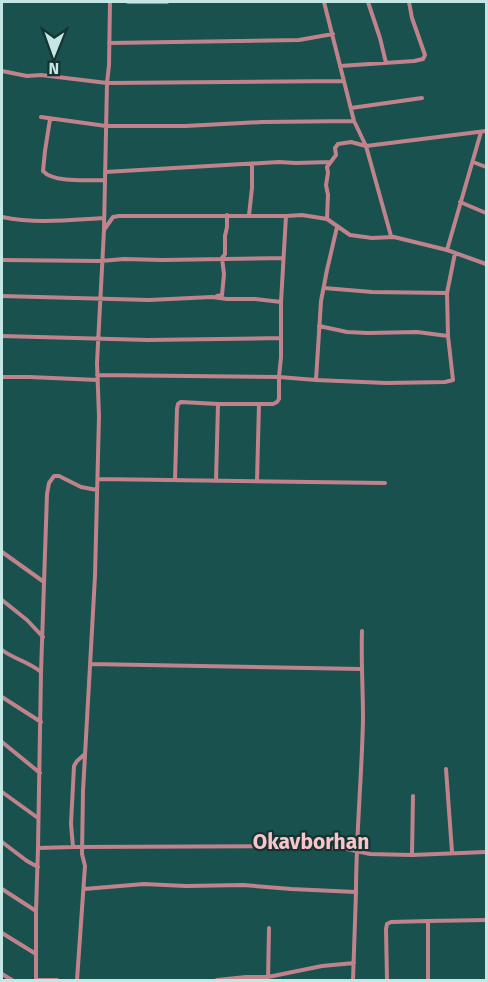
<svg xmlns="http://www.w3.org/2000/svg" width="488" height="982" font-family="'Fira Sans',sans-serif">
  <style>
    .lines { fill: none; stroke-linecap: round; stroke-linejoin: round }
    .minor { stroke: #c0838c; stroke-width: 4 }
    .labels { text-anchor: middle; stroke-width: 4.5; stroke-linejoin: round; paint-order: stroke }
    .quarter-label { font-size: 21px; font-weight: bold; fill: #f9c5cb; stroke: #153331 }
  </style>
  <rect width="100%" height="100%" fill="#19514e"/>
  <g class="lines">
    <path class="minor" d="M128,2H167
      M324,2L354,121L366,146L391,236
      M368,2L380,38L386,63
      M109,43L299,40L333,34
      M340,66L414,61L423,59L425,55L412,18L409,2
      M2,71L27,76L41,75L107,83L344,81
      M351,108L422,98
      M41,117L106,126H185L262,122L354,121
      M50,119L45,151L43,171C53,183 89,180 104,180
      M473,162L486,167
      M105,172L279,162L296,163L330,162
      M460,202L486,213
      M249,215L252,188V164
      M2,217C35,224 70,220 103,218
      M327,219L328,195L326,185L328,173L327,167L336,155L335,148L338,144L351,142L366,146L486,131
      M104,229L107,83L109,65L110,2
      M447,250L481,132
      M2,260L101,261L124,259L162,260L283,258
      M324,288L372,292L447,293
      M2,296L149,300L212,297L227,299H255L281,302
      M217,296L222,295L224,274L222,258L225,254V236L227,227V215
      M319,326L347,332L368,333L417,332L448,336
      M2,336L148,340L281,338
      M97,375L279,377L316,380L386,383L445,382L453,380L448,336L447,293L455,253
      M2,377H29L98,380
      M316,380L321,301L327,270L337,227
      M98,479L385,483
      M175,480L177,409L178,404L181,402L218,404H273L277,402L279,399V377L281,357V302L286,216
      M216,481L218,404
      M257,481L259,404
      M2,552L44,582
      M2,600L27,620L43,637
      M2,650C14,659 29,662 41,672
      M90,664L361,669
      M2,697L41,722
      M2,742L40,773
      M446,769L452,852
      M2,792L38,818
      M2,842L27,861L38,867
      M73,847L71,824L74,766L77,761L85,754
      M38,848L41,672L47,494L49,483L54,476H59L81,487L97,490
      M412,855L413,796
      M2,889L36,911
      M84,889L144,884L186,886L243,885L291,889L356,892C356,834 362,776 363,718C363,689 361,661 362,631
      M2,933L36,954
      M2,974L12,980
      M36,980V911L38,848L73,847L300,846L347,849L370,854L412,855L486,852
      M36,980H57
      M77,980L85,866L82,854L83,791L95,576L99,416L97,363L104,230L113,217L119,216H286L302,215L327,219L350,235L372,238L394,237L447,250L486,264
      M217,980L246,977H268L322,966L354,963
      M268,980L269,928
      M353,980L356,892
      M387,980L386,929L387,924L391,922L428,921
      M428,980V921L486,920"/>
  </g>
  <g class="labels">
    <g class="quarter-label">
      <text x="311" y="849">Okavborhan</text>
    </g>
  </g>
  <rect width="488" height="982" fill="none" stroke="#c5e7e4" stroke-width="6"/>
  <g transform="translate(54 54) rotate(181)" stroke="#153331" stroke-width="4.5" paint-order="stroke">
  <path d="M0-4.5L10 22L0 15L-10 22Z" fill="#c5e7e4"/>
  <text y="-9" font-size="16" font-weight="bold" text-anchor="middle" fill="#c5e7e4">N</text>
  </g>
</svg>
